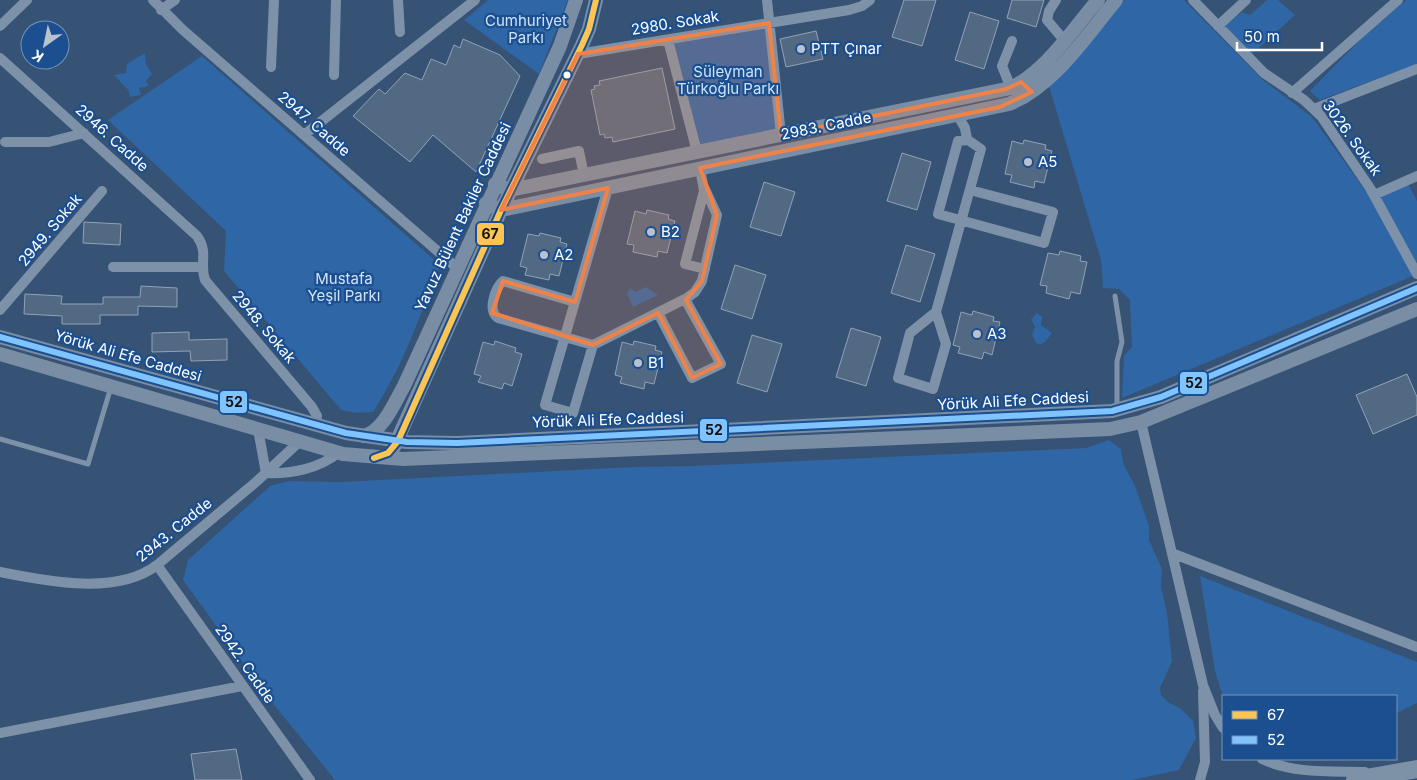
<svg xmlns="http://www.w3.org/2000/svg" width="1417" height="780" font-family="Inter,sans-serif">
  <style>
    .green { fill: #2f66a5 }
    .building { fill: #526984; stroke: #92a2b6 }
    .lines { fill: none; stroke-linecap: round; stroke-linejoin: round }
    .lane { stroke: #7d92a8; stroke-width: 5 }
    .street { stroke: #7d92a8; stroke-width: 10 }
    .secondary { stroke: #798da4; stroke-width: 14 }
    .highway { stroke: #7e92a7; stroke-width: 18 }
    .bus-1-casing { stroke: #1b4f8f; stroke-width: 10 }
    .bus-2-casing { stroke: #1b4f8f; stroke-width: 10 }
    .bus-1 { stroke: #fcc553; stroke-width: 6 }
    .bus-2 { stroke: #80c4ff; stroke-width: 6 }
    .marked { fill: #ee8249; fill-opacity: 0.2; stroke: #ee8249; stroke-width: 4; stroke-linejoin: round }
    .poi-dot { fill: #b9c2ce; stroke: #1b4f8f; stroke-width: 2 }
    .bus-dot { fill: #fff; stroke: #1b4f8f; stroke-width: 2 }
    .labels { text-anchor: middle; stroke-width: 4.5; stroke-linejoin: round; paint-order: stroke }
    .park-label { font-size: 15px; fill: #cfe3fa; stroke: #1b4f8f }
    .street-label { font-size: 15px; fill: #fff; stroke: #1b4f8f }
    .poi-label { font-size: 15px; fill: #fff; stroke: #1b4f8f; text-anchor: start }
    .line-badge { stroke: #1b4f8f; stroke-width: 2 }
    .pale-badge-label { font-size: 14px; text-anchor: middle; font-weight: bold; fill: #111 }
  </style>
  <rect width="100%" height="100%" fill="#365274"/>
  <path class="green" d="M488,0H568L539,74L464,20Z
    M1124,0H1184L1263,80L1312,117L1373,201L1413,273V276L1122,398L1124,356L1132,347L1130,300L1119,289L1103,288L1101,260L1049,86Z
    M1267,0H1278L1295,15L1252,54L1225,26L1242,12L1250,15Z
    M1406,0H1417V64L1320,100L1310,91L1360,40Z
    M769,23L781,135L697,152L668,40Z
    M145,53L146,64L152,74L146,81L149,86L139,88L141,95L130,97L129,91L114,75L126,73L127,64Z
    M202,56L440,265C420,316 403,366 373,412L356,413L341,410L224,271L226,231L108,120Z
    M1408,184L1417,201V263L1381,199L1383,195Z
    M646,287L658,295L633,307L627,294L630,288L636,292Z
    M1037,313L1042,317L1041,325L1052,333L1045,342L1040,345L1036,343L1032,335L1035,327L1031,319Z
    M1109,440L1121,449L1123,463L1135,486L1149,526V540L1162,569L1161,587L1167,613L1172,661L1160,688L1161,695L1169,703L1180,708L1193,721L1196,738L1179,770L1132,780H335L271,701L183,580L188,560L270,486L289,481L342,482L632,467L690,466L1086,448Z
    M1200,576L1417,662V703L1396,713V696L1223,697L1215,671Z"/>
  <path class="building" d="M904,0H936L922,46L892,37Z
    M1012,0H1044L1036,27L1007,18Z
    M970,12L999,21L984,69L955,60Z
    M816,31L823,59L786,67L780,39Z
    M463,39L500,55L520,76L476,172L433,135L410,162L353,116L379,89L385,94L405,73L422,80L431,59L446,65L454,45L460,48Z
    M662,68L675,129L613,142L612,137L605,138L604,134L600,135L591,90L595,89L594,86L600,85L599,81Z
    M1024,140L1046,145L1045,149L1052,151L1044,183L1035,181L1034,188L1010,182L1012,175L1005,174L1012,141L1023,144Z
    M902,153L931,162L917,210L887,201Z
    M764,182L795,192L781,236L750,227Z
    M647,210L669,215L668,219L675,221L667,253L658,251L657,257L633,252L634,245L627,244L635,211L646,214Z
    M84,222L121,224L120,245L83,243Z
    M540,233L561,238L560,242L567,244L559,276L550,274L549,280L525,275L527,268L520,266L528,234L539,236Z
    M906,245L935,254L920,302L891,293Z
    M1060,251L1081,256L1080,261L1087,262L1080,294L1071,292L1069,299L1046,293L1047,286L1040,285L1048,253L1059,255Z
    M735,265L766,275L752,319L721,309Z
    M141,286L177,288V307L138,306V315H100V324H62V316L24,314L25,294L62,296L61,304H103V297H140Z
    M973,311L994,317L993,321L1000,322L992,355L984,352L982,359L958,353L960,347L953,345L961,312L972,315Z
    M851,328L881,337L866,386L836,377Z
    M189,332V340L227,339V360L191,361L190,351L152,352V333Z
    M752,335L782,344L767,392L737,383Z
    M495,341L516,348L515,352L522,354L512,386L504,383L502,389L478,382L481,376L474,374L483,342L494,345Z
    M634,341L656,346L655,350L662,352L654,384L645,382L644,389L620,383L622,377L615,375L622,342L633,345Z
    M1407,374L1417,397V415L1373,434L1356,395Z
    M236,749L242,780H195L191,754Z"/>
  <g class="lines">
    <path class="lane" d="M1115,296L1122,342L1117,361V407
      M0,439L88,464L111,387"/>
    <path class="street" d="M153,0L183,30L457,268
      M398,0L400,32
      M767,0L781,135
      M1056,0L1049,11L1047,20L1064,40
      M1193,0L1264,73L1304,100L1321,116L1370,188L1417,274
      M161,10L175,0
      M0,26L27,0
      M1218,26L1246,0
      M668,40L697,152
      M578,54L849,10L862,6L870,0
      M0,58L197,236C209,253 199,263 205,280L312,407L317,416L316,425
      M271,67L274,0
      M334,75L336,0
      M1011,88L1002,66L1012,41
      M1292,93L1398,0
      M1314,109L1417,69
      M958,116L965,128L967,139
      M304,135L475,0
      M5,142H49L84,133
      M542,159L579,151L584,175
      M700,168L704,191L685,264L705,269
      M1374,195L1417,176
      M113,267H202
      M575,302L503,281C495,288 487,311 498,318L593,345L687,298L695,292L702,281L717,215L704,187
      M0,310L102,191
      M936,312L910,333L898,378L933,389L946,344L936,312L981,149L968,140L958,141L938,214L1044,243L1053,212L970,190
      M658,313L692,378L721,364L685,299
      M593,345L573,413L545,405L608,188
      M1141,422L1203,685L1215,715L1223,728
      M258,429L266,473C290,474 319,469 338,453
      M1174,554L1417,647
      M157,565L310,780
      M0,572C46,581 117,596 157,565L256,482L300,441
      M0,733L242,686
      M1262,759C1294,774 1330,771 1365,772
      M1200,780L1205,762L1203,691"/>
    <path class="secondary" d="M495,184L510,190L1011,88C1047,70 1073,29 1098,0
      M486,203L501,210L1009,104C1054,86 1086,36 1116,0
      M0,337L346,433L407,442L457,443L1112,411L1161,397L1417,288
      M0,354L343,454L403,459L1110,429L1141,422L1417,309
      M364,436C384,430 394,403 404,386L560,46L576,0
      M394,447L501,210L582,45L589,29L596,0"/>
    <path class="highway" d="M1355,780L1417,769"/>
    <defs>
      <path id="bus-1" d="M374,458L388,453L398,441L501,210L582,45L589,29L596,0"/>
      <path id="bus-2" d="M0,337L346,433L407,442L457,443L1112,411L1161,397L1417,288"/>
    </defs>
    <use href="#bus-1" class="bus-1-casing"/>
    <use href="#bus-2" class="bus-2-casing"/>
    <use href="#bus-1" class="bus-1"/>
    <use href="#bus-2" class="bus-2"/>
  </g>
  <path class="marked" d="M769,23L781,135L1006,89L1021,82L1032,92L1000,107L700,168L717,215L702,281L686,300L721,364L692,378L658,313L593,345L492,313L503,281L575,302L608,188L501,210L578,54Z"/>
  <g class="poi-dot">
    <circle cx="801" cy="49" r="5"/>
    <circle cx="1028" cy="162" r="5"/>
    <circle cx="651" cy="232" r="5"/>
    <circle cx="544" cy="255" r="5"/>
    <circle cx="977" cy="334" r="5"/>
    <circle cx="638" cy="363" r="5"/>
  </g>
  <circle class="bus-dot" cx="567" cy="75" r="4.5"/>
  <g class="labels">
    <g class="park-label">
      <text x="526" y="26">Cumhuriyet<tspan x="526" dy="17">Parkı</tspan></text>
      <text x="728" y="77">Süleyman<tspan x="728" dy="17">Türkoğlu Parkı</tspan></text>
      <text x="344" y="284">Mustafa<tspan x="344" dy="17">Yeşil Parkı</tspan></text>
    </g>
    <g class="street-label">
      <text transform="translate(675 23) rotate(-9)" y="5">2980. Sokak</text>
      <text transform="translate(314 124) rotate(41)" y="5">2947. Cadde</text>
      <text transform="translate(826 126) rotate(-11)" y="5">2983. Cadde</text>
      <text transform="translate(112 138) rotate(42)" y="5">2946. Cadde</text>
      <text transform="translate(1352 138) rotate(54)" y="5">3026. Sokak</text>
      <text transform="translate(463 217) rotate(-65)" y="5">Yavuz Bülent Bakiler Caddesi</text>
      <text transform="translate(50 230) rotate(-50)" y="5">2949. Sokak</text>
      <text transform="translate(264 327) rotate(50)" y="5">2948. Sokak</text>
      <text transform="translate(128 356) rotate(16)" y="5">Yörük Ali Efe Caddesi</text>
      <text transform="translate(1013 401) rotate(-3)" y="5">Yörük Ali Efe Caddesi</text>
      <text transform="translate(608 420) rotate(-2)" y="5">Yörük Ali Efe Caddesi</text>
      <text transform="translate(174 530) rotate(-39)" y="5">2943. Cadde</text>
      <text transform="translate(245 664) rotate(55)" y="5">2942. Cadde</text>
    </g>
    <g class="poi-label">
      <text x="811" y="54">PTT Çınar</text>
      <text x="1038" y="167">A5</text>
      <text x="661" y="237">B2</text>
      <text x="554" y="260">A2</text>
      <text x="987" y="339">A3</text>
      <text x="648" y="368">B1</text>
    </g>
  </g>
  <g class="line-badge">
    <rect x="476" y="222" width="29" height="24" rx="5" fill="#fcc553"/>
    <rect x="1179" y="371" width="29" height="24" rx="5" fill="#80c4ff"/>
    <rect x="219" y="390" width="29" height="24" rx="5" fill="#80c4ff"/>
    <rect x="699" y="418" width="29" height="24" rx="5" fill="#80c4ff"/>
  </g>
  <g class="pale-badge-label">
    <text x="490" y="239">67</text>
    <text x="1194" y="388">52</text>
    <text x="234" y="407">52</text>
    <text x="714" y="435">52</text>
  </g>
  <rect x="1222" y="695" width="175" height="65" fill="#1b4f8f" stroke="#7695bc"/>
  <rect x="1232" y="711" width="25" height="8" fill="#fcc553" stroke="#7695bc"/>
  <text x="1267" y="720" font-size="15" fill="#ffffff">67</text>
  <rect x="1232" y="736" width="25" height="8" fill="#80c4ff" stroke="#7695bc"/>
  <text x="1267" y="745" font-size="15" fill="#ffffff">52</text>
  <g transform="translate(45 45) rotate(213)"><circle r="24" fill="#1b4f8f" stroke="#7695bc"/>
  <path d="M0-4L9 19L0 12L-9 19Z" fill="#b9c2ce"/>
  <text y="-8" font-size="14" font-weight="bold" text-anchor="middle" fill="#ffffff">K</text>
  </g>
  <path d="M1237 42v8h85v-8" fill="none" stroke="#ffffff" stroke-width="2.5"/>
  <text x="1244" y="42" font-size="15" fill="#ffffff" stroke="#1b4f8f" stroke-width="4" paint-order="stroke">50 m</text>
</svg>
